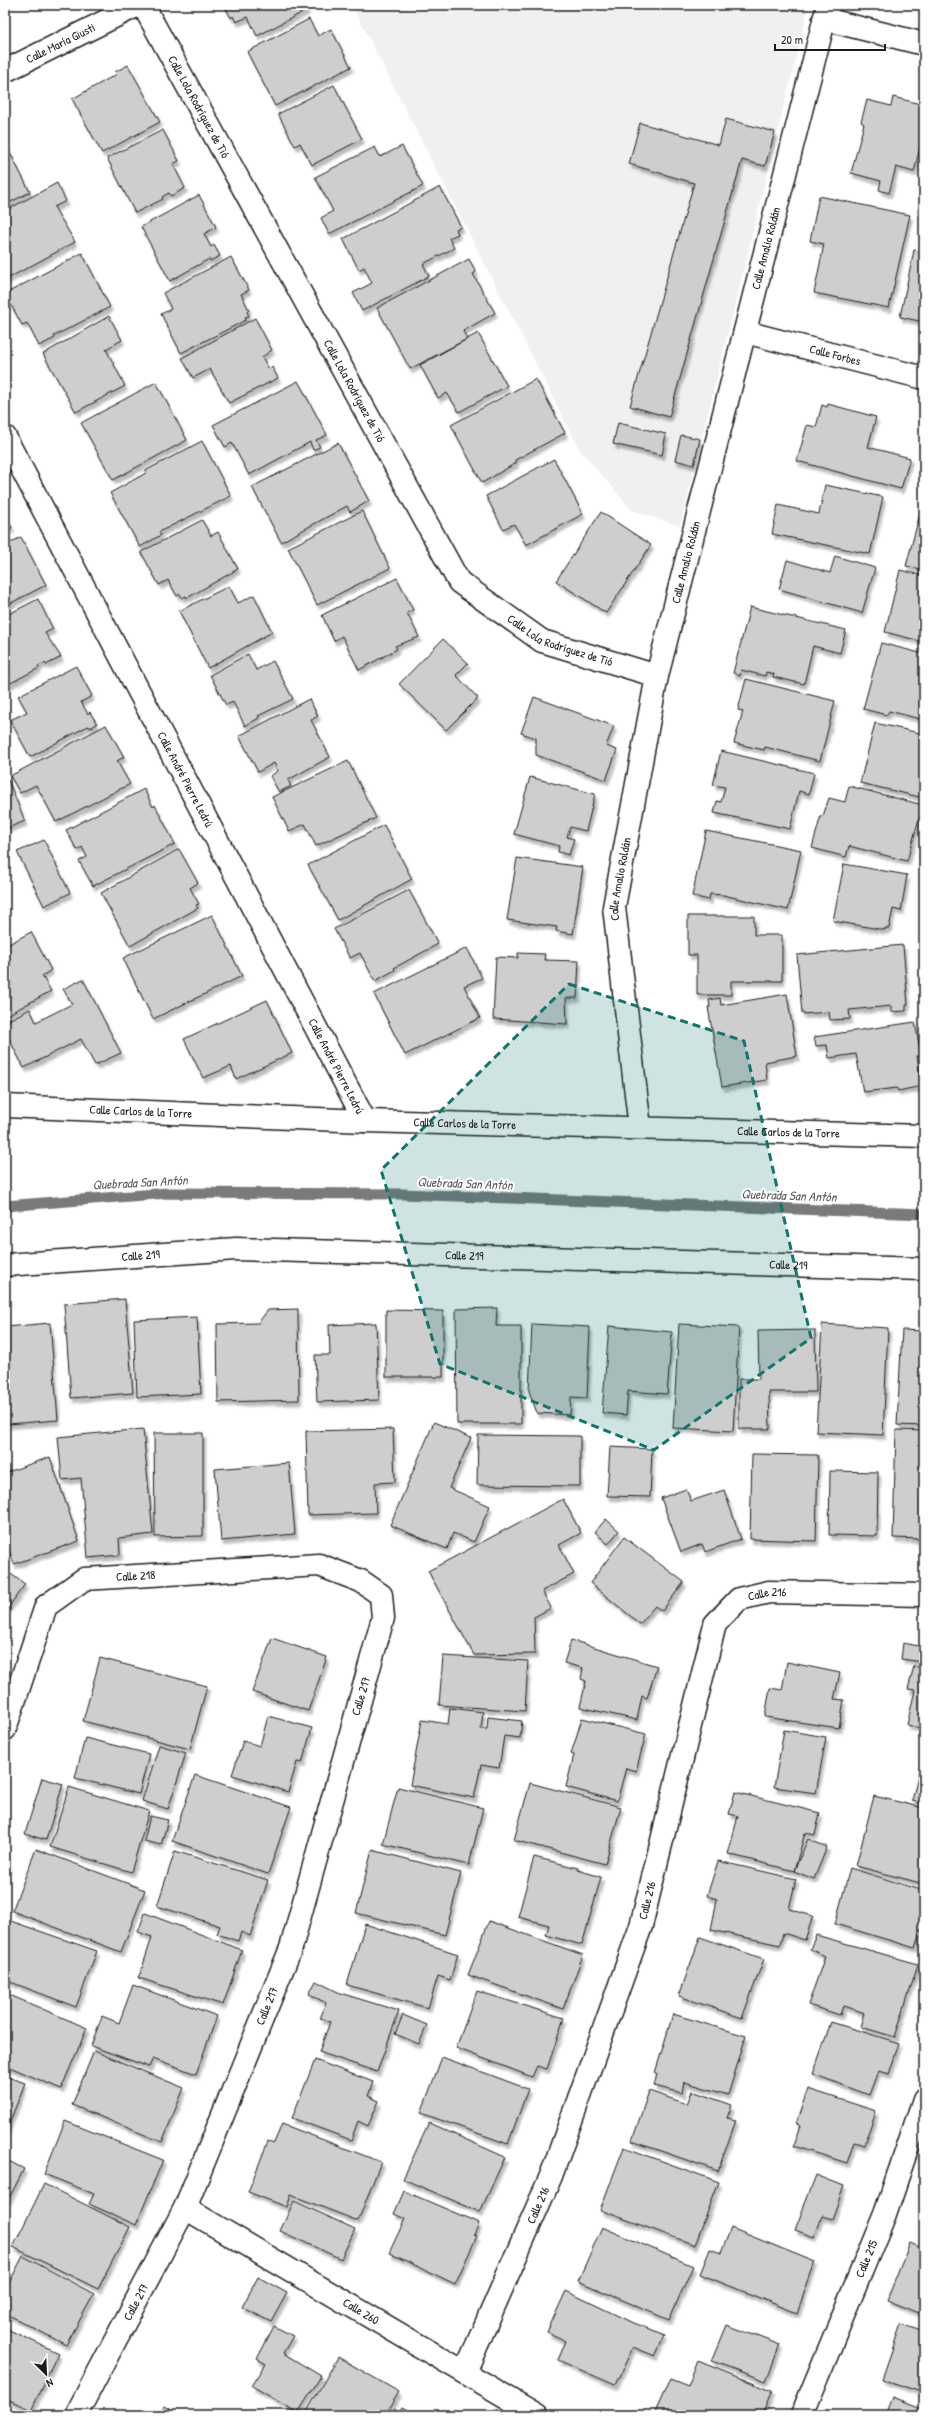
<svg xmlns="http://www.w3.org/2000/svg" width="929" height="2420" font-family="'Patrick Hand',sans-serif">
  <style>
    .built { fill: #f0f0f0 }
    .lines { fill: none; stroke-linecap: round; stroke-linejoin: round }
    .stream { stroke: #7a7a7a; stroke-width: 11 }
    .building { fill: #cecece; stroke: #1c1c1c; filter: url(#shadow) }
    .street-casing { stroke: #1c1c1c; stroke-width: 25 }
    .street { stroke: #fff; stroke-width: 22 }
    .marked { fill: #0f766e; fill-opacity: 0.2; stroke: #0f766e; stroke-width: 3; stroke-dasharray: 8 5; stroke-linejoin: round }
    .labels { text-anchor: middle; stroke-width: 4; stroke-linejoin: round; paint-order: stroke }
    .street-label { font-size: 12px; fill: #1c1c1c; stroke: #fff }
    .water-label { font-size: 13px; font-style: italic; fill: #5a5a5a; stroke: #fff }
  </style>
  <defs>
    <filter id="shadow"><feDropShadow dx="2.5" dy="4.5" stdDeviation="1" flood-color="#0004"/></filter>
  </defs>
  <rect width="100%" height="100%" fill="#fff"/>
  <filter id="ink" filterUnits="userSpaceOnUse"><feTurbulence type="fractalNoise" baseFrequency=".025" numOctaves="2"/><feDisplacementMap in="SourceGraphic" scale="8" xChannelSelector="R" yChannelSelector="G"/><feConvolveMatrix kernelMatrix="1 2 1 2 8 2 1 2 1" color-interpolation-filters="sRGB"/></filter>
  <g filter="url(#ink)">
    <path class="built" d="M352,5H809L680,526L632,510L580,450Z"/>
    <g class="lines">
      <path class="stream" d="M5,1206L168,1193L402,1194L924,1214"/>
    </g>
    <path class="building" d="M224,5H305L307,10L257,36L248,17L236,22L233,16L231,18Z
      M309,19L318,36L331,29L351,67L275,106L247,52Z
      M128,65L160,122L102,153L72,99L117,74L115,72Z
      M334,85L362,139L312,165L300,143L295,146L278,114Z
      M893,97L924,105V131L914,172L896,167L889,193L879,190L881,181L851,173L864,124L861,122L867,100L891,106Z
      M726,119L775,132L765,166L742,160L669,417L630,406L694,183L629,164L640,123L719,145Z
      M163,130L179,161L173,164L185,188L171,196L169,193L162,197L163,199L135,213L107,158Z
      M5,143L30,192L5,205Z
      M402,146L423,186L329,234L321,218L333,211L315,177L375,147L380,157Z
      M57,183L66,201L54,207L75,242L5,280V211Z
      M440,187L461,227L456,229L458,234L449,238L454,248L423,264L429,276L362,311L353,293L372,283L364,267L359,270L343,239Z
      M199,195L216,227L204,234L211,247L214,245L220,256L210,261L209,259L170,281L141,227Z
      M819,196L910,215L889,308L814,293L824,244L810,241Z
      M914,250L924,252V322L900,317Z
      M82,253L110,307L60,333L54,336L55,338L39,346L27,323L22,325L5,294Z
      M231,257L249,290L241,294L249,310L247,312L249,316L245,317L246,320L181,353L161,314L171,309L163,293Z
      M469,259L476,272L473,274L495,313L463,331L467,339L410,369L377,308Z
      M109,316L122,340L106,349L125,386L76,412L43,354Z
      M255,318L272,350L262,357L269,369L272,367L278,378L229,403L210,369L193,378L182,358Z
      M478,333L507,386L459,412L447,393L438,398L420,365Z
      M536,379L565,433L515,460L516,463L482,483L451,425Z
      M298,381L327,435L316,440L320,447L313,450L310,442L249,475L232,443L225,447L213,425Z
      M156,382L187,440L113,480L81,423Z
      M828,404L876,417L868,447L910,458L901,489L797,461L807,425L816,427L822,405L827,407Z
      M618,423L666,434L662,455L613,444Z
      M681,435L700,439L694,465L675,460Z
      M202,441L231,496L159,532L161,535L140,547L110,493L146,473L145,471Z
      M338,443L369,501L350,512L347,506L281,542L252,487Z
      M554,459L583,514L526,545L514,524L503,529L486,496Z
      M825,485L883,497L870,554L772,534L778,505L819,514Z
      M922,506L924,507V570L906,566Z
      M362,511L390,568L317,605L288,548Z
      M601,512L651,545L606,613L556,581Z
      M5,514L12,528L5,531Z
      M202,520L211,536L218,532L238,569L187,598L186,596L182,598L180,594L177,596L168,580L159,585L141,552Z
      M21,537L46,585L5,606V546Z
      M835,556L875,568L862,613L779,589L787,560L830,573Z
      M900,570L924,576V642L885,632Z
      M397,578L413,610L407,613L419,637L395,646L397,649L359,670L342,636L334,641L322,615Z
      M229,586L238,603L254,595L272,632L208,668L179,611Z
      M38,599L53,629L45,633L61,657L46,665L45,663L38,666L39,668L5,686V616Z
      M750,607L846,630L840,653L813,646L804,684L773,677L774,674L766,672L765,676L741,670L740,676L733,673Z
      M443,639L468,663L456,675L478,698L446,730L399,684Z
      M881,643L924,654V720L889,711L887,715L863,709Z
      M248,654L256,670L273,661L293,699L258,716L259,718L245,726L233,702L226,705L210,675Z
      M76,666L92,696L81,702L88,714L90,712L97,724L90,728L89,726L86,727L30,757L10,720L27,712L18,696Z
      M746,679L835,701L820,761L765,747L764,750L734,743L743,711L738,710Z
      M534,697L614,726L606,746L617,750L606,780L536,755V738L521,733Z
      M309,699L318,716L311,720L330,757L288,780L291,786L279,792L270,776L278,771L274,763L258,772L239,736Z
      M875,723L924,734V798L860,783Z
      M106,725L124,757L117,761L130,784L56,822L36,785L20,793L10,776Z
      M721,751L814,773L809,794L799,791L790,829L714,813L717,801L721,802L725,787L713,785Z
      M348,761L376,818L316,846L305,824L289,831L272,797Z
      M530,777L595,794L586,831L570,827L567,837L574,839L569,855L558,852L559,846L514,834Z
      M8,780L25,821L5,829V781Z
      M849,786L923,805L907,861L849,846L846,857L812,848L821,815L823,816L829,798L845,802Z
      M144,789L153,807L155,805L175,844L93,886L79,861L87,857L82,847L77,850L66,830Z
      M384,825L412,879L338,920L308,865Z
      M706,831L801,850L788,910L723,895L710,894L709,900L692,896Z
      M44,840L70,893L44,906L17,852Z
      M179,849L198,883L190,888L199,904L196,905L198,908L130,946L101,893Z
      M517,858L583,867L573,934L556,931L557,927L507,920Z
      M844,864L907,875L901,911L893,909L889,928H885V930L833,921Z
      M409,890L438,944L394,968L395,970L375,981L360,953L350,958L334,929Z
      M212,915L242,976L153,1019L123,958Z
      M688,916H754V935H782V981H731V995H697V955H688Z
      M31,932L51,970L42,976L51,991L5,1016V946Z
      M903,945L908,1005H906V1011L891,1012V1006L849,1010L850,1019L830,1020L829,1012L802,1014L797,955Z
      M467,948L482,978L464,986L480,1018L405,1055L374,994Z
      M518,953L545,954L544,960L579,961L577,998H566L567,1024L493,1019L496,957L518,958Z
      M83,979L121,1053L95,1065L81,1039L24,1068L5,1031V1022L30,1009L36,1022L72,1004L63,989Z
      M787,994L797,1056L765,1062L767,1080L722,1087L708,1007H710L709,1000L720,998L721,1005Z
      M267,1000L292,1053L236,1079L231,1066L203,1078L184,1039Z
      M915,1022L921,1056H917L922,1086L898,1091L897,1088L863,1092L856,1054L829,1058L827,1045L816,1046L814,1037Z
      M125,1299L133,1393L71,1398L64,1304Z
      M497,1308L496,1326H521V1424H457L456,1309Z
      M298,1309L299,1400L218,1402L217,1324L258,1323L268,1310Z
      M386,1310L443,1311V1377H386Z
      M197,1317L201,1394L137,1397L134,1320Z
      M50,1323L58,1420L8,1424L5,1395V1327Z
      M376,1323L379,1400L317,1402L315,1355H330L329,1325Z
      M532,1324L590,1327L587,1398L571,1397L570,1415L537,1413L529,1391Z
      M679,1324L739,1327L733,1431L673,1428Z
      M822,1324L888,1328L883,1435L816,1432Z
      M609,1326L672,1332L667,1394L628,1391L626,1415L602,1413Z
      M815,1330L816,1392H769L770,1429H739V1379H759L758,1331Z
      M902,1330L924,1331V1426L897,1425Z
      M434,1422L471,1438L449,1488L490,1506L474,1542L453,1533L447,1549L390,1525Z
      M143,1429L153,1534L119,1538L120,1555L88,1558L81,1478L62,1480L58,1437Z
      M393,1429L395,1482L375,1483L376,1513L308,1515L306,1431Z
      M896,1430L924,1431V1539L893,1538Z
      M154,1433H203V1536L155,1537Z
      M478,1435L580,1436V1486L477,1485Z
      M610,1447L652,1449L650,1497L607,1496Z
      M752,1454L818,1455L816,1541L750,1539Z
      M50,1457L79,1541L14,1564L5,1539V1473Z
      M289,1463L295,1534L221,1541L215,1469Z
      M830,1471L878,1472L877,1536L829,1535Z
      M686,1489L691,1501L724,1490L741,1539L705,1552L702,1544L681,1552L661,1498Z
      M563,1499L581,1533L559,1545L574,1574L542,1591L551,1608L534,1617L535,1654L474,1655L428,1571Z
      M606,1519L619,1531L608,1544L595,1532Z
      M624,1537L684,1582L662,1611L655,1606L640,1624L590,1583Z
      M5,1570L25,1584L5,1612Z
      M272,1638L327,1657L308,1711L252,1692Z
      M571,1640L657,1666L647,1698L642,1696L637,1720L580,1707L586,1681L581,1679L583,1668L564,1663Z
      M903,1643L924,1647V1666L923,1662L901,1659Z
      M443,1656L528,1661L525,1711L439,1705Z
      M100,1658L207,1686L190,1749L83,1721Z
      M787,1662L840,1673L834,1699L844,1700L839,1728L765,1717L770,1688L782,1690Z
      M914,1666L924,1669V1729L907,1725L915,1690L908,1689Z
      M450,1708L483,1712L481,1729H487L488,1717L522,1721L520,1738L504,1736L499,1768L481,1765L474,1798L410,1785L422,1720L448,1724Z
      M268,1716L312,1728L302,1763L297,1762L288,1792L232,1775L243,1741L260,1746Z
      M582,1718L646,1734L636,1771L626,1768L617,1801L566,1787L574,1755L571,1754Z
      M784,1730L826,1737L816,1793L774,1787Z
      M85,1738L149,1754L139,1794L75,1778Z
      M159,1745L186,1753L168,1809L142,1801Z
      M924,1750V1803L912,1801Z
      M195,1775L291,1807L268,1874L172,1841Z
      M42,1778L63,1784L46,1840L25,1834Z
      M530,1783L621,1807L605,1864L514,1840Z
      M69,1787L149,1811L131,1872L50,1847Z
      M398,1787L483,1808L469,1865L383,1844Z
      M735,1792L820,1813L815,1835L805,1833L794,1871L728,1854L738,1816L729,1814Z
      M874,1796L924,1808V1884L856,1866Z
      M150,1816L168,1820L161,1845L144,1841Z
      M808,1839L827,1847L814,1879L794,1871Z
      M36,1849L145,1890L121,1952L12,1911Z
      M372,1850L461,1873L445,1935L356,1913Z
      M175,1851L268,1880L250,1936L241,1932L238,1941L217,1934L220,1926L157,1906Z
      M534,1857L578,1868V1870L601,1877L582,1945L546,1935L549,1925L518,1917Z
      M718,1861L796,1879L789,1909L813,1916L805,1940L783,1933L780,1945L711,1930L717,1899L707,1896Z
      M850,1868L924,1891V1928L921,1929L915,1948L835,1924Z
      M145,1913L242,1950L223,2005L139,1978L152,1937L138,1932Z
      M5,1919L97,1951L76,2007L8,1981L5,1989Z
      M489,1921L583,1955L563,2009L468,1975Z
      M365,1924L458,1954L450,1980L438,1976L428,2008L347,1985Z
      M816,1935L918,1964L895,2037L861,2027L865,2013L843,2006L840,2015L808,2005L825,1956L810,1949Z
      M700,1937L764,1959L742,2018L679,1996Z
      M316,1981L340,1993L399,2011L377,2072L319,2052L330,2022L320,2019L326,2003L309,1994Z
      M133,1985L217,2016L196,2074L153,2058L149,2067L91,2046L102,2016L119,2023Z
      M477,1991L564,2018L547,2069L537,2066L532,2077L456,2048Z
      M5,1993L87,2028L61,2089L5,2065Z
      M673,2014L746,2036L728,2095L685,2082L683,2093L654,2086L657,2074L655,2073Z
      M403,2015L427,2025L419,2044L395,2034Z
      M831,2022L899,2043L889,2074L878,2071L869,2095L813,2074Z
      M94,2051L184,2088L162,2142L72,2105Z
      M442,2057L528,2089L508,2144L421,2113Z
      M315,2060L373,2082L368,2096L379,2101L368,2126L358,2121L351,2140L292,2118Z
      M5,2076L25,2083L5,2134Z
      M808,2089L876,2111L864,2145L854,2142L847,2163L794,2146L801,2125L796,2123Z
      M649,2091L687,2104L692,2091L732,2105L727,2118L736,2120L718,2171L632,2141Z
      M65,2121L163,2160L136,2225L89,2204L94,2194L44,2174Z
      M429,2123L505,2157L480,2212L403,2179Z
      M282,2124L381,2162L358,2221L291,2195L287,2207L248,2192L268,2141L274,2143Z
      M624,2147L719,2182L695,2245L600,2210Z
      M5,2159L24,2169L5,2206Z
      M816,2175L844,2186L832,2219L822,2216L814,2237L795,2230Z
      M44,2184L130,2227L98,2289L13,2247Z
      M404,2191L479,2223L474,2235L477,2236L455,2284L389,2253L405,2219L394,2214Z
      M294,2201L355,2229L341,2259L280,2231Z
      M602,2227L693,2266L669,2320L578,2281Z
      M731,2228L815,2262L797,2313L700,2274L710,2249L721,2253Z
      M910,2243L924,2249V2315L887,2300Z
      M23,2256L94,2294L66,2345L5,2313V2291Z
      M258,2277L287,2293L271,2322L242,2307Z
      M566,2291L633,2323L665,2335L655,2356L633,2347L615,2385L558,2360L566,2341L547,2332Z
      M901,2324L924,2332V2393L882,2379Z
      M727,2325L780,2345L766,2381L712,2361Z
      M274,2326L293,2336L283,2353L321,2376L298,2413L252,2386L266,2364L257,2359Z
      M5,2328L58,2353L31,2410L5,2398Z
      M338,2357L399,2392L385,2415H310L306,2413Z
      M698,2361L772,2391L762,2415H654L670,2379L688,2386Z
      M893,2397L924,2409V2415H886Z
      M164,2406L179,2415H158Z
      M402,2407L416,2415H397Z"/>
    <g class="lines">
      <defs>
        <g id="street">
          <path id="s1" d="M143,5L459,582L542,641L657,676"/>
          <path d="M824,19L924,44"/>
          <path id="s2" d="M5,71L138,5"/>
          <path id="s3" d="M745,332L924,378"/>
          <path id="s4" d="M5,437L365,1121"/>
          <path id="s5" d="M5,1106L365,1121L924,1136"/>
          <path id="s6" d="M640,1128L614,907L657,676L828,5"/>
          <path id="s7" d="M5,1265L236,1249L924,1269"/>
          <path id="s8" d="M5,1729L46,1606L84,1579L319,1565L361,1581L381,1595L383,1618L291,1948L185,2208L76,2415"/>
          <path id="s9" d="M185,2208L537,2415"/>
          <path id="s10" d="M465,2372L551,2176L641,1926L715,1624L739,1599L769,1592L924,1595"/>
          <path id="s11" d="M802,2415L885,2214L924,2099"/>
        </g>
      </defs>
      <use href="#street" class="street-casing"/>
      <use href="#street" class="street"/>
    </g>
  </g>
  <path class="marked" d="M569,984L744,1041L811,1338L654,1450L440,1364L381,1170Z"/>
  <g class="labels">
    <g class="street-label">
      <text dy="4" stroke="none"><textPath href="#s2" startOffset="62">Calle María Giusti</textPath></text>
      <text dy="4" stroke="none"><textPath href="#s1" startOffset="116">Calle Lola Rodríguez de Tió</textPath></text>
      <text dy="4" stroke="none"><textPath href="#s6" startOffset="899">Calle Amalio Roldán</textPath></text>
      <text dy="4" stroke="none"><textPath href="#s3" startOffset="93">Calle Forbes</textPath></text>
      <text dy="4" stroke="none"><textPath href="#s1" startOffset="440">Calle Lola Rodríguez de Tió</textPath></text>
      <text dy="4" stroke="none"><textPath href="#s6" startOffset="575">Calle Amalio Roldán</textPath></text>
      <text dy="4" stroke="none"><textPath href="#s1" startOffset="776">Calle Lola Rodríguez de Tió</textPath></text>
      <text dy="4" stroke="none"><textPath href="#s4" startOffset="387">Calle André Pierre Ledrú</textPath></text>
      <text dy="4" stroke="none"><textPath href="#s6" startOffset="251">Calle Amalio Roldán</textPath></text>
      <text dy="4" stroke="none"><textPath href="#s4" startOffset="711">Calle André Pierre Ledrú</textPath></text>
      <text dy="4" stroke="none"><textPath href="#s5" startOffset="136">Calle Carlos de la Torre</textPath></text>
      <text dy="4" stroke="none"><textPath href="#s5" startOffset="460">Calle Carlos de la Torre</textPath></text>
      <text dy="4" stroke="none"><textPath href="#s5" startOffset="784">Calle Carlos de la Torre</textPath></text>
      <text dy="4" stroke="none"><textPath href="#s7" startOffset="460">Calle 219</textPath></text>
      <text dy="4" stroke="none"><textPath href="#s7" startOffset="136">Calle 219</textPath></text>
      <text dy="4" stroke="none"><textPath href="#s7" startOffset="784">Calle 219</textPath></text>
      <text dy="4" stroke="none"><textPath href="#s8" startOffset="228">Calle 218</textPath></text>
      <text dy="4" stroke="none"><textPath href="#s10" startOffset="854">Calle 216</textPath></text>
      <text transform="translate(361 1696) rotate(-74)" y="4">Calle 217</text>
      <text dy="4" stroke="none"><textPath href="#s10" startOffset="506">Calle 216</textPath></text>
      <text transform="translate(267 2006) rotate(-68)" y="4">Calle 217</text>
      <text dy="4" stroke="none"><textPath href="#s10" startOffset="182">Calle 216</textPath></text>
      <text dy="4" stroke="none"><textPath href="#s11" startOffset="169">Calle 215</textPath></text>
      <text transform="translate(136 2302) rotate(-62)" y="4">Calle 217</text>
      <text dy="4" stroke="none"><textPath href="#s9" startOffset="204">Calle 260</textPath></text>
    </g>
    <g class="water-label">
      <text transform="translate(140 1182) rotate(-3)" y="5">Quebrada San Antón</text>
      <text transform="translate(465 1183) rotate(2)" y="5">Quebrada San Antón</text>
      <text transform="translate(789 1195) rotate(2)" y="5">Quebrada San Antón</text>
    </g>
  </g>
  <rect width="929" height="2420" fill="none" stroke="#fff" stroke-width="20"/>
  <rect x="10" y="10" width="909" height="2400" fill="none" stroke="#1c1c1c" stroke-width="1.5" filter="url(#ink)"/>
  <g transform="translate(46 2374) rotate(156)" stroke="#ffffff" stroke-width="3" paint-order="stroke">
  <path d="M0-3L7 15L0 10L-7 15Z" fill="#1c1c1c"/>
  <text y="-6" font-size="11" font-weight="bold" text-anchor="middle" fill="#1c1c1c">N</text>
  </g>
  <path d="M775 44v6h110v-6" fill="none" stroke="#1c1c1c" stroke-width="2"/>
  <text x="781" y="44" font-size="12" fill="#1c1c1c" stroke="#ffffff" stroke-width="3" paint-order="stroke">20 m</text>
</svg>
